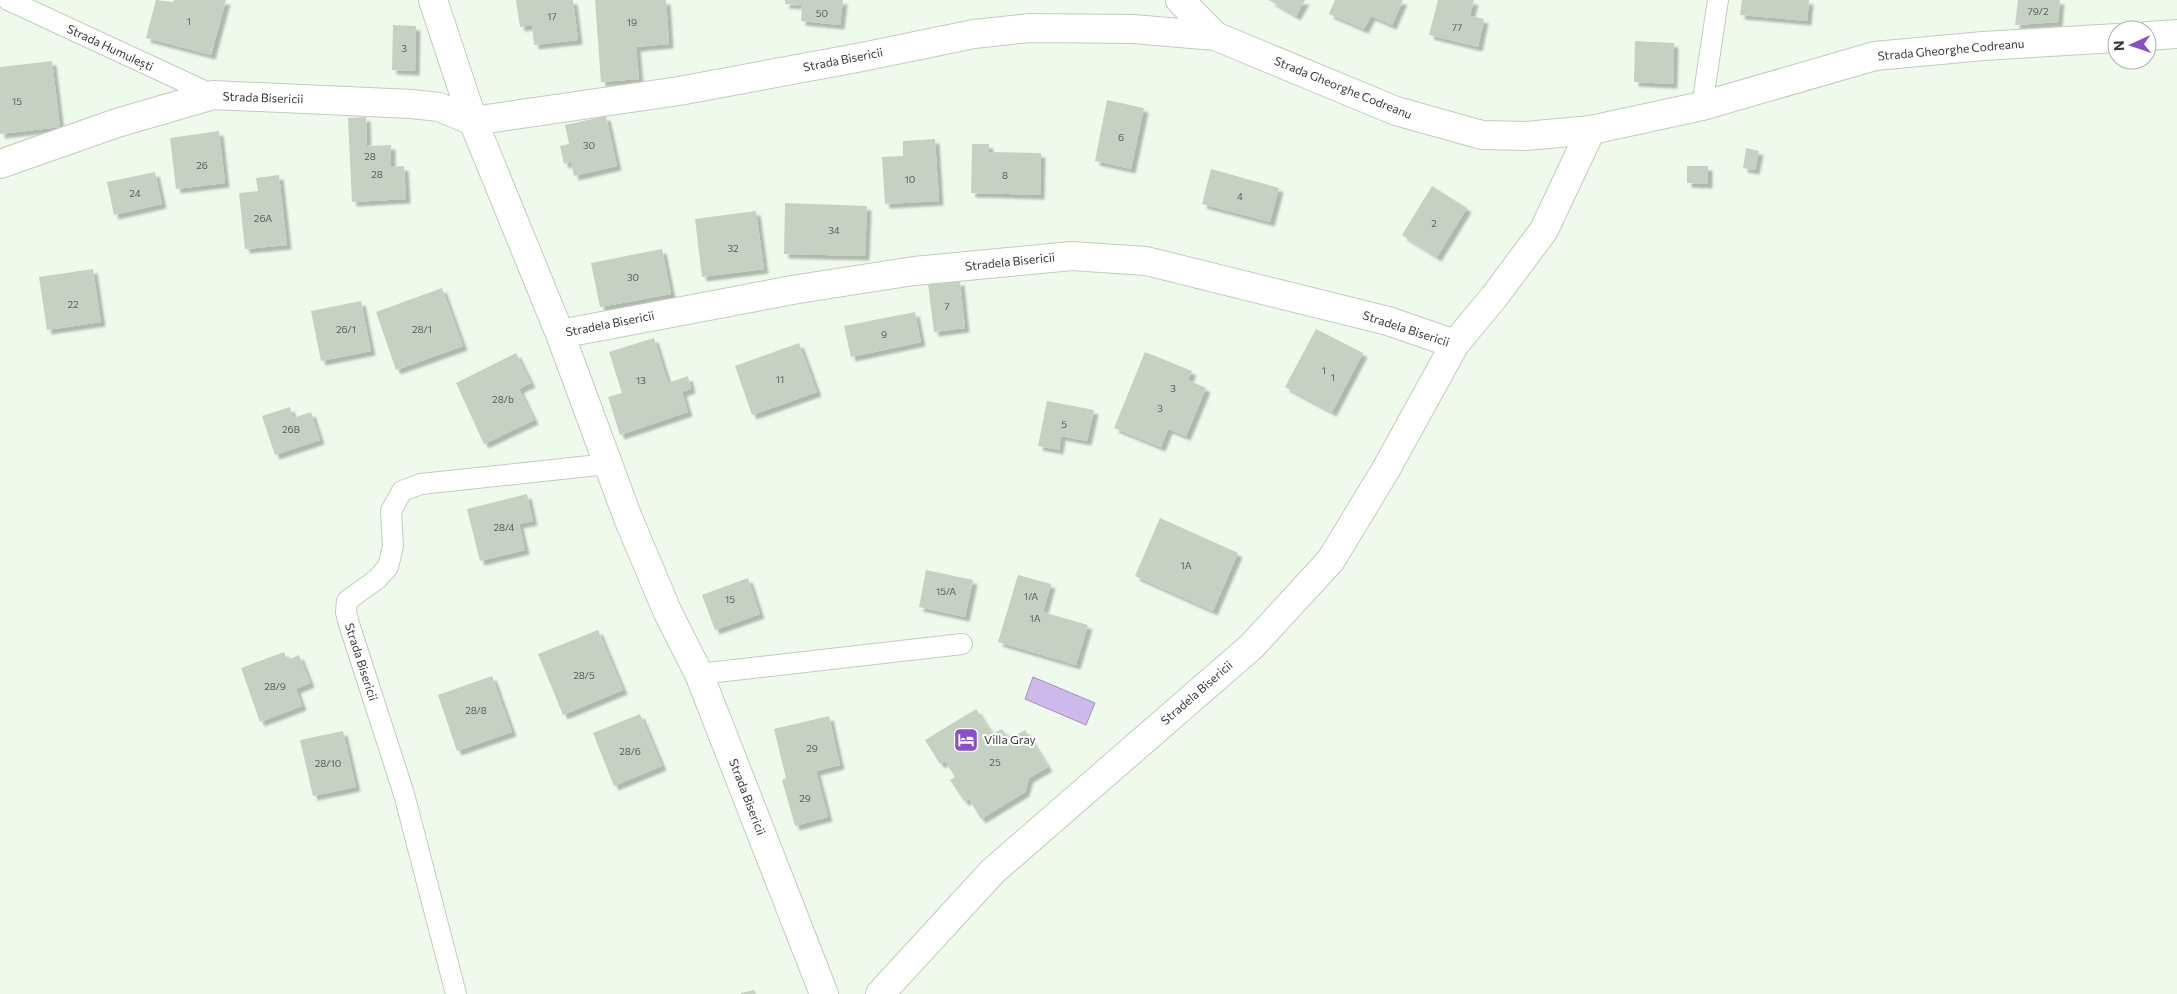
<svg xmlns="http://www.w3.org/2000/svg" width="2177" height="994" font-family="Commissioner,sans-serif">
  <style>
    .water { fill: #cdb9eb; stroke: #a093b4 }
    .building { fill: #c6d0c3; filter: url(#shadow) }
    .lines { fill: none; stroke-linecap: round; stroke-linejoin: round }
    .service-casing { stroke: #c2ccbe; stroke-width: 22 }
    .minor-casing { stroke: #c2ccbe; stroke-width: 30 }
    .service { stroke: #fff; stroke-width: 20 }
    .minor { stroke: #fff; stroke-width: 28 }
    .labels { text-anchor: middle; stroke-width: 4; stroke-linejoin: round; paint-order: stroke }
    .number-label { font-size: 10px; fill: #5b6058 }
    .street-label { font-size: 12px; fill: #373b35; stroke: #fff }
    .poi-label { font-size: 12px; fill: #373b35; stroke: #fff; text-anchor: start }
  </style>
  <defs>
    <filter id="shadow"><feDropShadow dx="4.5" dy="4.5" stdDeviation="1" flood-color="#0004"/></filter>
  </defs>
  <rect width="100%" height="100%" fill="#f0faec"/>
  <path class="water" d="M1033,677L1095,703L1086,725L1025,699Z"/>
  <path class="building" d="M156,0L173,2L174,0H226L211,55L146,38Z
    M516,0H573L578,40L534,45L532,25L520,27Z
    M595,0H666L669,44L636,47L639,79L601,82Z
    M785,0H843L840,25L801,21L802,5L785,4Z
    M1269,0H1305L1296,16Z
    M1335,0H1403L1392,25L1371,16L1364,29L1329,14Z
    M1438,0H1474L1470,16L1484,19L1478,47L1429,35Z
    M1742,0H1809L1807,21L1740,15Z
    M2018,0H2060L2058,22L2015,25Z
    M393,25L416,26L415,71L392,70Z
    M1635,41L1674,43L1673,84L1634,82Z
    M52,61L60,127L0,134V67Z
    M1107,100L1144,108L1131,169L1095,161Z
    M606,116L617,166L574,176L571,162L564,164L560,146L569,144L565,125Z
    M366,117L367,146L391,145V167L404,166L406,199L352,202L348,118Z
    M219,131L225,183L176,189L170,138Z
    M935,139L939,201L885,204L882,157L903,156V141Z
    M972,144H989V152L1041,153L1040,195L971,193Z
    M1746,148L1759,151L1755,170L1743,168Z
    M1687,166H1708V184L1687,183Z
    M1211,169L1279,188L1270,222L1202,204Z
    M155,172L162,204L114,215L107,182Z
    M279,175L287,245L245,249L239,193L258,191L256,178Z
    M1432,186L1467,208L1437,257L1402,235Z
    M785,203L867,206L865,256L784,254Z
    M756,211L764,269L702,277L695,219Z
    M662,249L671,294L600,307L591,263Z
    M93,269L101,322L47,330L39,277Z
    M960,281L965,328L934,332L928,284Z
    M442,288L463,346L396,370L376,312Z
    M361,301L371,351L321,361L311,311Z
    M915,312L921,342L851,357L844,326Z
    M1316,329L1363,353L1332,412L1285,387Z
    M654,338L668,383L688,376L691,389L682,392L688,412L620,435L608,397L622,393L609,352Z
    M799,343L817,392L752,415L735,366Z
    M1145,352L1192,371L1188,380L1206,388L1186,436L1168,429L1161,447L1114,428Z
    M516,353L531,383L519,389L534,420L484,444L456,383Z
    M1047,401L1094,410L1087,441L1061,436L1059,450L1038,446Z
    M290,407L293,418L311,412L320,440L275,455L262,416Z
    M527,494L533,521L519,524L525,550L480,561L467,509Z
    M1160,518L1238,553L1213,611L1135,576Z
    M926,570L973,580L965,617L919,607Z
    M1018,575L1051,584L1043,612L1088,625L1076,665L998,642Z
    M748,578L760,614L715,630L702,595Z
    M598,630L623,690L563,715L538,654Z
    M284,652L287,660L299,655L310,683L296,689L302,706L260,722L241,668Z
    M492,676L512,732L457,751L438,695Z
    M976,709L992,734L1002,729L1009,739L1025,730L1048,767L1029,778L1025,792L981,819L969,799L964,801L950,780L955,777L945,761L940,764L925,740Z
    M640,714L662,766L614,786L593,733Z
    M829,716L840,765L816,771L828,817L795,826L782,780L786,778L774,729Z
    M343,731L356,787L313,796L300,740Z
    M754,990L756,994H741V993Z"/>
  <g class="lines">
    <defs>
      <path id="service" d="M8,0L213,95
        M1702,106L1718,0
        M699,674L962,644
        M456,994L404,794L349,624L346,612L347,601L377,579L388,567L393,546L391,511L402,491L421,484L608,464"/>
      <path id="minor" d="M433,0L473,121L560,334L628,518L668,613L699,674L824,994
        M1180,0L1215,36L1396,111L1482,135L1526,136L1591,130L1702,106L1875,56L1983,46L2117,38
        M2147,36L2177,34
        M0,164L117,123L213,95L412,104L439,107L473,121L679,91L857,58L974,34L1030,28L1133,29L1215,36
        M560,334L798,289L914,271L1072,256L1146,261L1388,321L1455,344
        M880,994L993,871L1252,646L1331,560L1385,471L1455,344L1494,297L1544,230L1591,130"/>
    </defs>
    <use href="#service" class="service-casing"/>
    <use href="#minor" class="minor-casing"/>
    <use href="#service" class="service"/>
    <use href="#minor" class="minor"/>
  </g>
  <defs>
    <symbol id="hotel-square" viewBox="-11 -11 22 22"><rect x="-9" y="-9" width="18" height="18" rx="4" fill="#8950c7" stroke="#fff"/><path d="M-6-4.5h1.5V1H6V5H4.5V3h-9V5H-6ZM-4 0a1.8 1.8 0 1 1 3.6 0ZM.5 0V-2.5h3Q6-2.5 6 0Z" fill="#fff"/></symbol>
  </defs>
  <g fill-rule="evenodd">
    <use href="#hotel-square" x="952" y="726" width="28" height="28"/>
  </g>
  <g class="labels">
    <g class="number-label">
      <text x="2038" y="15">79/2</text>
      <text x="822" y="17">50</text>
      <text x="552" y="20">17</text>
      <text x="189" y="25">1</text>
      <text x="632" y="26">19</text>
      <text x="1457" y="31">77</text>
      <text x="404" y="52">3</text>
      <text x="17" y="105">15</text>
      <text x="1121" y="141">6</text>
      <text x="589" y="149">30</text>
      <text x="370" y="160">28</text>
      <text x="202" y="169">26</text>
      <text x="377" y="178">28</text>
      <text x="1005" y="179">8</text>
      <text x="910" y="183">10</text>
      <text x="135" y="197">24</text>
      <text x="1240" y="200">4</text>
      <text x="263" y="222">26A</text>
      <text x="1434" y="227">2</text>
      <text x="834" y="234">34</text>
      <text x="733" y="252">32</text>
      <text x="633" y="281">30</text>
      <text x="73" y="308">22</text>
      <text x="947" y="310">7</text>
      <text x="346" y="333">26/1</text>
      <text x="422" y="333">28/1</text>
      <text x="884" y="338">9</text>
      <text x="1324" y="374">1</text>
      <text x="1333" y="381">1</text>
      <text x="780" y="383">11</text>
      <text x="641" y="384">13</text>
      <text x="1173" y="392">3</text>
      <text x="503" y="403">28/b</text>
      <text x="1160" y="412">3</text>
      <text x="1064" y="428">5</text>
      <text x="291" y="433">26B</text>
      <text x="504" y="531">28/4</text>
      <text x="1186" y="569">1A</text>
      <text x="946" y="595">15/A</text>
      <text x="1031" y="600">1/A</text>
      <text x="730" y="603">15</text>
      <text x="1035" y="622">1A</text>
      <text x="584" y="679">28/5</text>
      <text x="275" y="690">28/9</text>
      <text x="476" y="714">28/8</text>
      <text x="812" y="752">29</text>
      <text x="630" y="755">28/6</text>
      <text x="995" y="766">25</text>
      <text x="328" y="767">28/10</text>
      <text x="805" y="802">29</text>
    </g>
    <g class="street-label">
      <text transform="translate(110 48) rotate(25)" y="4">Strada Humulești</text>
      <text transform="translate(1951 50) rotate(-5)" y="4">Strada Gheorghe Codreanu</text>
      <text transform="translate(843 60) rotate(-11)" y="4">Strada Bisericii</text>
      <text transform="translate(1343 88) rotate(22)" y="4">Strada Gheorghe Codreanu</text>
      <text transform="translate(263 98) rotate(2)" y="4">Strada Bisericii</text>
      <text transform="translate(1010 262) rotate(-6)" y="4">Stradela Bisericii</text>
      <text transform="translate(610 324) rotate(-11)" y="4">Stradela Bisericii</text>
      <text transform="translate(1406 329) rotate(18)" y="4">Stradela Bisericii</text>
      <text transform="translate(361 662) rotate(72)" y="4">Strada Bisericii</text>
      <text transform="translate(1197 693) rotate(-41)" y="4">Stradela Bisericii</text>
      <text transform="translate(747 797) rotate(69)" y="4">Strada Bisericii</text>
    </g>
    <g class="poi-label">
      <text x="984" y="744">Villa Gray</text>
    </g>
  </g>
  <g transform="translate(2132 45) rotate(267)"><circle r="24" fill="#ffffff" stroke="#afb1ae"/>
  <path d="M0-4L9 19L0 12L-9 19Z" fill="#8950c7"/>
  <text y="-8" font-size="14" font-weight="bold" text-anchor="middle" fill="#373b35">N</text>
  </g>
</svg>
